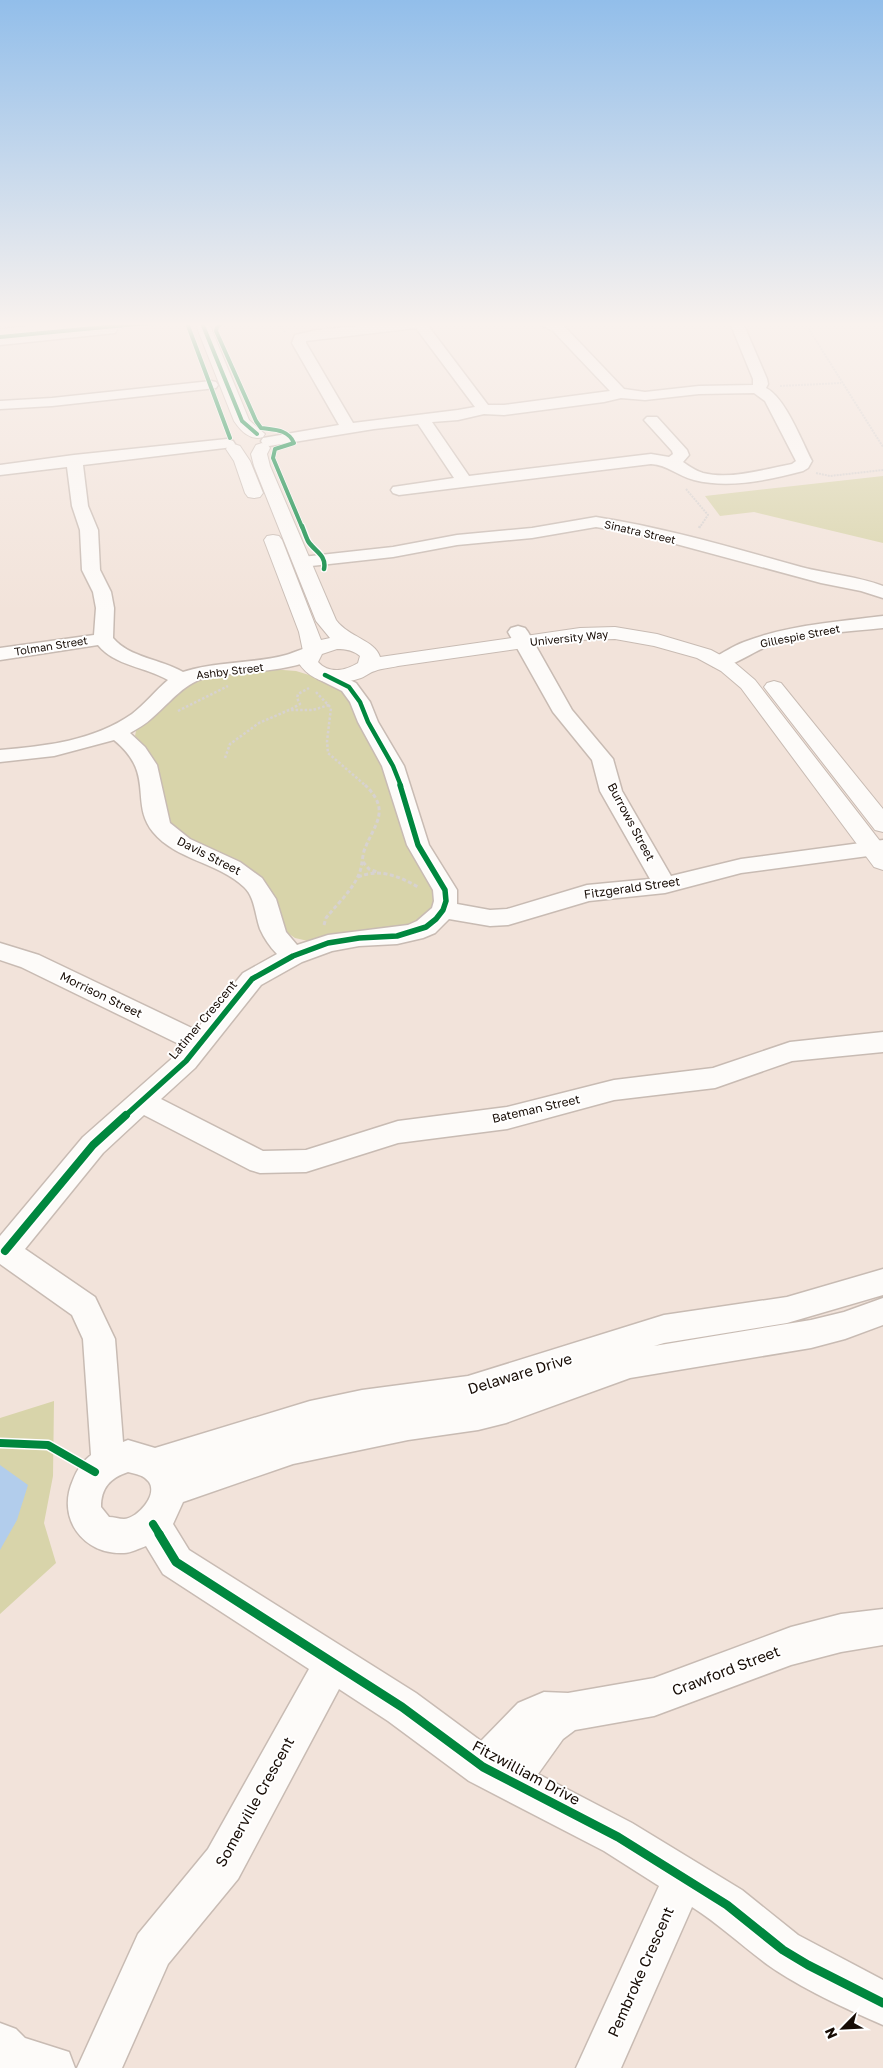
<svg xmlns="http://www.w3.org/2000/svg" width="883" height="2068" font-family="'Golos Text',sans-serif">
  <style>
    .green { fill: #d8d4aa }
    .water { fill: #b2cdec }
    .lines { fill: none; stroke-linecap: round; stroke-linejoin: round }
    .minor-casing { stroke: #c8bbb3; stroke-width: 3 }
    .tertiary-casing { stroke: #c8bbb3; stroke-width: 2 }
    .secondary-casing { stroke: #c8bbb3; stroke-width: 2 }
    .path-far2 { stroke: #d7d2d0; stroke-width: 2; stroke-dasharray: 2 1; stroke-linecap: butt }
    .path-far1 { stroke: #d7d2d0; stroke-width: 2.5; stroke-dasharray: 2.5 2; stroke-linecap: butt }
    .path { stroke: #d7d2d0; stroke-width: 3; stroke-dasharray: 4 2.5; stroke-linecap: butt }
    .minor { fill: #fdfbf9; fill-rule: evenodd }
    .tertiary { fill: #fdfbf9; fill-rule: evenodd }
    .secondary { fill: #f5f0f0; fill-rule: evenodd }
    .cycleway-far4-casing { stroke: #fff; stroke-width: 5.5 }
    .cycleway-far3-casing { stroke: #fff; stroke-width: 7 }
    .cycleway-far2-casing { stroke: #fff; stroke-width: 9 }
    .cycleway-far1-casing { stroke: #fff; stroke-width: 11 }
    .cycleway-casing { stroke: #fff; stroke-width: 12 }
    .cycleway-far4 { stroke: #00873e; stroke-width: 4 }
    .cycleway-far3 { stroke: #00873e; stroke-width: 4.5 }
    .cycleway-far2 { stroke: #00873e; stroke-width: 5.5 }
    .cycleway-far1 { stroke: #00873e; stroke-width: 8 }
    .cycleway { stroke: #00873e; stroke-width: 9 }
    .labels { text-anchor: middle; stroke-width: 4; stroke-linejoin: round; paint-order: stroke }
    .far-street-label { font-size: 11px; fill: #170c05; stroke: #fff }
    .street-label { font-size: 12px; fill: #170c05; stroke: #fff }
    .near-street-label { font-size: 15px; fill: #170c05; stroke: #fff }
  </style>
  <rect width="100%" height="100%" fill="#f2e3da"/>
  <path class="green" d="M883,476V543L754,512L720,516L705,496Z
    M270,669L296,671L342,685L384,763L436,890L433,909L415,924L308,941L295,938L286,932L242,863L184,838L166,819L153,761L141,742L135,736L137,726L171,694L200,678Z
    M54,1401L53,1476L44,1523L56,1563L0,1614V1418Z"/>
  <path class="water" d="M0,1465L28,1485L17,1520L0,1550Z"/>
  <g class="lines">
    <defs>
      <path id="minor" d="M390,323H433L429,327L488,405H504L610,391L553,331L543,326L542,323H558L563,325L624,389L645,392L699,386L753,385V379L730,323H743L767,379L768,384L766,388C785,397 802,442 812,461L808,468L803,471C769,480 729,489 694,480C678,476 668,465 651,464L399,495L393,493L391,490L393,487L454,478L418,424L374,429L269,446L263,444L261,441L263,438L339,425L292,343L295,335L317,330ZM416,328L475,407L458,410L353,423L306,343V341ZM754,393L765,401L796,461L792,464C765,469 731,480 703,473C696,471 689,466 683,462L689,455L687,450L657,417H647L644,420L672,451L673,454L669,457L651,454L469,476L432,422L458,420L484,414L504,415L604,402L621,398L645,400L699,394Z
        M110,326L115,327L117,330L115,333L0,345V337Z
        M211,381L216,382L218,385L216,388L52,406L0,409V401L52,398Z
        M227,439L233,441L235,444L233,447L83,465L88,506L98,530L100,570L111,592L114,608L113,638C130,658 161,659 183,672C217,661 252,664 286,655C297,652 307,645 319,648L322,652C308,672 235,672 211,676C184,682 172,701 152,718C146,724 138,728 130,733L145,747L157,765L170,823L190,839L240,862L262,878L276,899L286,932L297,945L328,935L408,925L417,921L432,908L434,901L433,890L407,845L382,766L358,722L350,702L342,691L318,679L315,675L318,671L325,669L332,671L356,683L370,702L378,722L404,766L429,845L457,890V904L490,910L507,909L587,885L650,879L600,791L592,760L553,712L508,632L511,628L518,626L525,628L528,632L572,710L613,759L622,791L671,876L741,859L883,840V854L741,873L665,893L589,901L508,925L490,926L449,919L435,933L423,938L397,944L359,946L332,951L302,962L261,985L195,1068L161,1099L263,1151L306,1150L398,1121L507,1107L614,1080L713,1068L790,1042L883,1032V1052L792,1061L715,1088L614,1100L507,1129L398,1143L306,1172L260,1173L250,1170L144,1115L103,1153L25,1249L95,1297L115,1339L123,1442L128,1440L155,1448L310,1401L362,1390L468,1376L664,1315L787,1297L883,1269V1295L787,1323L664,1343L654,1346L811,1320L844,1312L883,1298V1325L845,1339L811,1348L630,1378L506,1423L478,1430L408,1440L293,1464L183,1502L173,1524L189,1550L416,1693L481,1741L518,1703L544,1692L568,1693L654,1678L791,1627L841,1614L883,1609V1645L841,1652L791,1665L654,1716L575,1730L563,1739L538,1774L632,1823L742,1890L798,1935L883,1980V2025C848,2010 799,1987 768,1965C742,1946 719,1924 692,1907L621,2068H576L659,1886L604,1851L469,1781L388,1721L339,1689L238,1879L168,1964L122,2068H77L138,1934L208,1849L309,1669L163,1574L146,1546C140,1548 131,1553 124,1553C83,1555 56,1518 73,1480C77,1470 82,1462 91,1455L83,1339L72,1315L0,1264V1236L83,1137L177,1054L183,1046L21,967L0,960V943L39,955L196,1030L243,973L277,954C270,947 264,938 260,929C255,915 255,897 244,887C217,862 176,860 153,832C129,802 156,774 114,740L54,756L0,762V750C46,746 93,741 132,714C145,704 155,691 168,680C146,667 115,666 98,645L0,660V648L94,635L96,608L93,592L82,570L80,530L72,506L67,467L0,475V465L74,455ZM128,1472C136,1474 144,1475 149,1482C158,1495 138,1518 124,1519C119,1519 114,1517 109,1517L101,1507C101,1488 110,1478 128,1472Z
        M596,517C666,528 733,548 801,567C828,574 857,576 883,586V598L861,591L821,583L639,534L596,527L532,538L457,545L393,557L302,567L296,566L293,562L296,558L302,557L393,547L457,535L532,528Z
        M883,616V628C844,632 803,634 766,647C750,653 730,670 713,666L710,662L713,658C723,653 733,646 744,642C788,625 836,622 883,616Z
        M0,2023L16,2029L25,2038L69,2052L75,2068H0Z"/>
      <path id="tertiary" d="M195,323H209L249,420L265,434L263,437C250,441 241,431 234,421Z
        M262,443L268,445L270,448L267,454L270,466L336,620C348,637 375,640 380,657L580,628L615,627L657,634L711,650L735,663L755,680L883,845V870L874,867L741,688L721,671L697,658L654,646L615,639L580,640L398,666C390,668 382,668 375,671C370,672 366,676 361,678C336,686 313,685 298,662L303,651L299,632L264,540L267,536L273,535L279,536L282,540L321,640L330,638L316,621L254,466L251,454L256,445ZM337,649C346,649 353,650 360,656L358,663C345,671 329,674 318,662L322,654Z
        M234,444L240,446L250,461L263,493L260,497L254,498L248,497L245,493L234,461L226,449L228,446Z
        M774,681L781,683L883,809V832L875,830L767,691L764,687L767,683Z"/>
      <path id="secondary" d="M58,323H102L100,326L95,327L0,337V329Z"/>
    </defs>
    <use href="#minor" class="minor-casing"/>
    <use href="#tertiary" class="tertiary-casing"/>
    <use href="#secondary" class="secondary-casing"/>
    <path class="path-far2" d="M279,323L285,332
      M805,323L883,447
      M159,324L170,326
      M780,386L841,383
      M816,473L830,476L883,470
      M686,489L708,515L700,527"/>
    <path class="path-far1" d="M699,528L700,526
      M316,692L331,708L327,741L328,753L366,786
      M291,709L300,704L297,698L298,694L309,688
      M178,711L228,686
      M225,758L230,744L259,723L289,710H313L329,705"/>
    <path class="path" d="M363,862L369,869L377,872
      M358,877C379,868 399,876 418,887
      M324,925L326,918C337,904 352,891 359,874C362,867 362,859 364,851C374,824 392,811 365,785"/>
    <use href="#minor" class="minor"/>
    <use href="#tertiary" class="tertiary"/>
    <use href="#secondary" class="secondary"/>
    <defs>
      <path id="cycleway-far4" d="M187,323L230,438
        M202,323L242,421L257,434
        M222,323L217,327L216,331L256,421L261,428C274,430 288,429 294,443L275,449L273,458L302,527
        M0,337L137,324L167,323"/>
      <path id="cycleway-far3" d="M302,526C304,531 306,537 308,541C314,551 327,555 324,569
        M325,675L349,687L360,702L368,722L393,766L401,786"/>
      <path id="cycleway-far2" d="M125,1116L186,1061L252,979L293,956L328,943L359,938L397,936L426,927L436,919L443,910L446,901L445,890L418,845L400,785"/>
      <path id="cycleway-far1" d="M5,1251L93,1145L126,1115
        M0,1443L48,1445L95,1472
        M153,1524L160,1535"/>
      <path id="cycleway" d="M159,1534L176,1562L402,1707L483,1767L618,1837L727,1905L783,1950L808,1965L883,2003"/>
    </defs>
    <use href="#cycleway-far4" class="cycleway-far4-casing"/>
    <use href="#cycleway-far3" class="cycleway-far3-casing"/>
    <use href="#cycleway-far2" class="cycleway-far2-casing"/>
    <use href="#cycleway-far1" class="cycleway-far1-casing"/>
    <use href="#cycleway" class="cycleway-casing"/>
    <use href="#cycleway-far4" class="cycleway-far4"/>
    <use href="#cycleway-far3" class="cycleway-far3"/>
    <use href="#cycleway-far2" class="cycleway-far2"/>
    <use href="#cycleway-far1" class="cycleway-far1"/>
    <use href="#cycleway" class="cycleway"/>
  </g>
  <linearGradient id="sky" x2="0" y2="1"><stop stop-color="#92beea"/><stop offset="0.53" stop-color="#f9f2ee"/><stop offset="1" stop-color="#f9f2ee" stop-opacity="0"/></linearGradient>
  <rect width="883" height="612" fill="url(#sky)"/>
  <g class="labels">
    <g class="far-street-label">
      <text transform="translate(640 532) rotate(13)" y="4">Sinatra Street</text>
      <text transform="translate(800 636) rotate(-11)" y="4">Gillespie Street</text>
      <text transform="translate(569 638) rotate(-6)" y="4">University Way</text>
      <text transform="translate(51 646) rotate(-9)" y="4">Tolman Street</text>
      <text transform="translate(230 671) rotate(-7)" y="4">Ashby Street</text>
    </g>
    <g class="street-label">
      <text transform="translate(631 822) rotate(62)" y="4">Burrows Street</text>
      <text transform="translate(209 856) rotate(27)" y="4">Davis Street</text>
      <text transform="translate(632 888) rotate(-8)" y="4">Fitzgerald Street</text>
      <text transform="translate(101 995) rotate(26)" y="4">Morrison Street</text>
      <text transform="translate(203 1020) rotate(-50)" y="4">Latimer Crescent</text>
      <text transform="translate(536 1109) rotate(-13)" y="4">Bateman Street</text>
    </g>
    <g class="near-street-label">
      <text transform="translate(520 1374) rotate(-17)" y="5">Delaware Drive</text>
      <text transform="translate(726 1671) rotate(-21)" y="5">Crawford Street</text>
      <text transform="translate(526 1773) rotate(28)" y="5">Fitzwilliam Drive</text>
      <text transform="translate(255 1802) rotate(-61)" y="5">Somerville Crescent</text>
      <text transform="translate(641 1972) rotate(-66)" y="5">Pembroke Crescent</text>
    </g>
  </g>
  <g transform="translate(843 2028) rotate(246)" stroke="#ffffff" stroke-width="4" paint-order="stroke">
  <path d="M0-4L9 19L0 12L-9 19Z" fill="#170c05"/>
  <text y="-8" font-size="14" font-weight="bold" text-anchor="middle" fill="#170c05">N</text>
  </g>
</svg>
